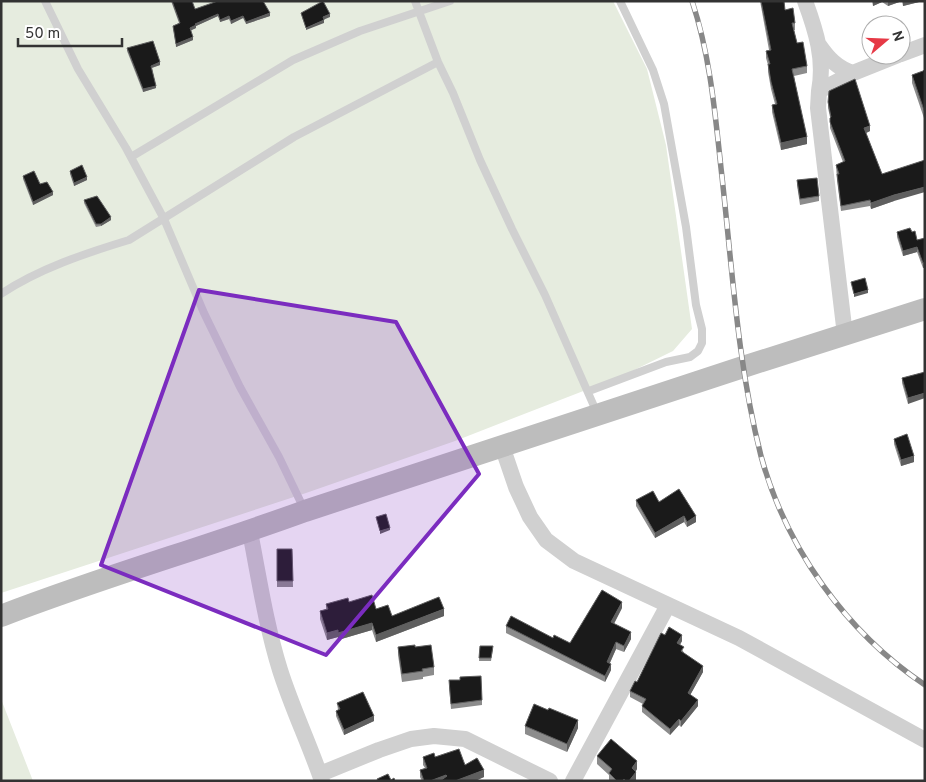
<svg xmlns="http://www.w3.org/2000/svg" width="926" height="782" font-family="Overpass,sans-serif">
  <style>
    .green { fill: #e6ecdf }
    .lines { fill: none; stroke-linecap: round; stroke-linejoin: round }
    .lane { stroke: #d0d0d0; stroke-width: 8 }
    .street { stroke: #d0d0d0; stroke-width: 16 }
    .secondary { stroke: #bdbdbd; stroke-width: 22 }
    .rail-casing { stroke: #888; stroke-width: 5.5 }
    .rail { stroke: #fff; stroke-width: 4; stroke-dasharray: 11; stroke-linecap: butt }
    .wall { fill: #8c8c8c }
    .shaded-wall { fill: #5f5f5f }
    .building { fill: #1a1a1a; stroke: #5f5f5f }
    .marked { fill: #7b2cbf; fill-opacity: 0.2; stroke: #7b2cbf; stroke-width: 4; stroke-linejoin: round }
  </style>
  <rect width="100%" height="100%" fill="#fff"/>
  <path class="green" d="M1,1H613L647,69L666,145L692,329L673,351L622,376L455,441L306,493L1,593Z
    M1,699L33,781H1Z"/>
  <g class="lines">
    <path class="lane" d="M45,1L78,69L126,148L164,219L204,313L240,387L279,457L304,509
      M415,1L438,62L453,93L480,160L512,229L545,295L597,413
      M131,157L293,60L360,31L450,1
      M1,294C38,269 86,253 129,240L294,137L438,62
      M589,391L666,362L690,357L698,351L702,343V329L696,305L686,227L664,104L653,70L620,1"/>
    <path class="street" d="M805,1C816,31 825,59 819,91
      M819,45C828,58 837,68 853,73
      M901,54L925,45
      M845,335L818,108L819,91L853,73L898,55
      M502,446L516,487L530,517L546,540L574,561L739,638L925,740
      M250,532C259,578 266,625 280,670C292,708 309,743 322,781
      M320,774L379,750L411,739L434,736L465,739L550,781
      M573,781L668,605"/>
    <path class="secondary" d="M1,616C101,577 204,548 305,511L743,367L925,309"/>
    <defs>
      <path id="rail" d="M692,1C710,55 715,112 721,168C732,264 737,362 761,456C786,548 846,632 925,685"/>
    </defs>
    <use href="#rail" class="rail-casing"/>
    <use href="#rail" class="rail"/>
  </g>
  <path class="wall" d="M171,1H192L195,9L270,16L246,24L243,18L231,24L229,19L220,22L218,16L196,26V28L190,30L193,40L176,47L173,26L179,23Z
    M760,1H784L785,10L795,23V30H794L797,43L807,66V73L794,76L807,144L781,150L772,112V105L775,104L771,89L768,72V65L766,58V51L769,50Z
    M872,1H919V2L903,6L902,1L888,6L882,2L873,6Z
    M127,48L160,65L152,68L156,88L143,92L127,51Z
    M925,69V121L912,83V75L923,71Z
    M829,91L870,131L866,133L882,174L894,201L871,209L870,206L841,211L837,180L836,165L843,162L830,128V117L828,108Z
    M70,171L87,180L74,186L70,174Z
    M23,176L40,184L53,195L33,205L23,179Z
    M797,180L819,196V201L800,205L797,185Z
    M84,200L111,220L101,226L96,227L84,203Z
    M897,232H912L917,240L925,238V267L923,268L917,252L903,256L897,237Z
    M925,372L908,404L902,383V378Z
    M894,439L914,462L901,466L894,444Z
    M636,500L659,502L696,522L687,527L684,522L655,538L636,506Z
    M277,549H292L293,587H277Z
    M349,602L376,609L392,616H444L376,642L372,630L338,640V637L327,640L320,619V611L326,609V604Z
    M622,608L614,624L631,639L624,652L616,649L610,663L611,670L605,682L506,633V626L553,638L570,643Z
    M665,635L682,641L680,645L684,653L703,672L690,695L698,706L681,727L679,725L670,735L642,712V706L643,704L630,697V691L637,682Z
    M480,646L493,649L491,661H479Z
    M398,647H415L434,667V675L423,677V679L402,682L398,655Z
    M449,686L482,700V705L451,709Z
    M337,703L374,721L344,735L336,716V711L338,710Z
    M525,726L578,728L567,752L525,734Z
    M597,756L637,769L636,771V781H609V775L597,764Z
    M423,757H435L465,765L484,777L475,781H422L420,777V770L425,768L423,765Z"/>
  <path class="shaded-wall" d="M873,1H882V2L873,6Z
    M888,1H902L888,6Z
    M903,1H919V2L903,6Z
    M270,13V16L246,24V22Z
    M218,14V16L196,26V28L190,31V28L195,24Z
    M330,14V17L323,20V17Z
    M229,16V19L220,22V20Z
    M243,16V18L231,24V21Z
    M324,20V23L306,30V28Z
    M193,37V40L176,47V44Z
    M160,62V65L151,68V66Z
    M156,86V88L143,92V89Z
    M870,126V131L864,134V128Z
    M807,137V144L781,150V143Z
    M87,177V180L74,186V183Z
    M925,187V192L894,201L871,209V203L894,195Z
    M53,192V195L33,205V202Z
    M111,217V220L101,226V224Z
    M917,247V252L903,256V251Z
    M925,262V267L923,268V263Z
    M868,290V293L854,297V294Z
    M925,393V398L908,404V398Z
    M914,456V462L901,466V460Z
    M684,516V522L655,538V533Z
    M696,516V522L687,527V522Z
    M390,528V530L380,534V531Z
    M622,602V608L611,629V622Z
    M444,609V616L376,642V635Z
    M372,623V630L338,640V633Z
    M338,630V637L327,640V633Z
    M631,632V639L624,652V646Z
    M682,635V641L677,649V643Z
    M616,642V649L607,669V662Z
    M611,664V670L605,682V676Z
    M703,666V672L688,699V693Z
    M698,700V706L681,727V721Z
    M374,716V721L344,735V730Z
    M679,719V725L670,735V729Z
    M578,720V728L567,752V744Z
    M637,761V769L632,776V768Z
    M484,770V777L475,781H455Z
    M636,772V781H629Z
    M446,775V781H430Z"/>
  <path class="building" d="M172,1H192L195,9L218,1H263L270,13L246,22L243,16L231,21L229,16L220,20L218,14L195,24L196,25L190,28L193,37L176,44L173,26L180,23Z
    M323,1L330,14L323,17L324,20L306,28L301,13Z
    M761,1H784L785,10L793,8L795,23H792L797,43L803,42L807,66L792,69L807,137L781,143L772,105L777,104L771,82L768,64H770L766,51L771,50Z
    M153,41L160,62L151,66L156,86L143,89L127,48Z
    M925,69V113L912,75L923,71Z
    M855,79L870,126L864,128L882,174L925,160V187L894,195L871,203L870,200L841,206L837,174H839L836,165L845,161L830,122V118L831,117L828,102L829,91Z
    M82,165L87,177L74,183L70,171Z
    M34,171L40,184L47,182L53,192L33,202L23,176Z
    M817,178L819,196L800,199L797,180Z
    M97,196L111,217L101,224H96L84,200Z
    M910,228L912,232L915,231L917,240L925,238V262L923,263L917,247L903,251L897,232Z
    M865,278L868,290L854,294L851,282Z
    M925,372V393L908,398L902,378Z
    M907,434L914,456L901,460L894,439Z
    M679,489L696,516L687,522L684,516L655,533L636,500L653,491L659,502Z
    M386,514L390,528L380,531L376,517Z
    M277,549H292L293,581H277Z
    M602,590L622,602L611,622L631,632L624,646L616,642L607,662L611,664L605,676L506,626L511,616L553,638L554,635L570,643Z
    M372,595L376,609L388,605L392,616L439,597L444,609L376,635L372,623L338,633V630L327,633L320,611L328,609L326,604L348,598L349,602Z
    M669,627L682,635L677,643L684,647L681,651L703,666L688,693L698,700L681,721L679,719L670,729L642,706L646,699L630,691L635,681L637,682L661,633L665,635Z
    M415,645V647L431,645L434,667L422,669L423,671L402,674L398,647Z
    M480,646H493L491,658H479Z
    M481,676L482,700L451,704L449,680H460V677Z
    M363,692L374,716L344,730L336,711L340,709L337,703Z
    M534,704L548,710L549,708L578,720L567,744L525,726Z
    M611,739L637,761L632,768L636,772L629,781H626L624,779L622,781H617L609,773L612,769L597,756Z
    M459,749L465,765L477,758L484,770L455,781H440L447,776L446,775L430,781H424L420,770L427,768L423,757L434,753L435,757Z
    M388,774L391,780L394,778L395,781H378L377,779Z"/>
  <path class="marked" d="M199,290L396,322L479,474L326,655L101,565Z"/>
  <rect width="926" height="782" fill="none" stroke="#333333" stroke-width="5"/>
  <g transform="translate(886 40) rotate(71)"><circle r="24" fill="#ffffff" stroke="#adadad"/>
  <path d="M0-4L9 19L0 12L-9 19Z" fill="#e63946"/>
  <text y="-8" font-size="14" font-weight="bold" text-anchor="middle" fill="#333333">N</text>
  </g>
  <path d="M18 38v8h104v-8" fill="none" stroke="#333333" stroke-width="2.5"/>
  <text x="25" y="38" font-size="15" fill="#333333" stroke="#ffffff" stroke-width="4" paint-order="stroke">50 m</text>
</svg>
